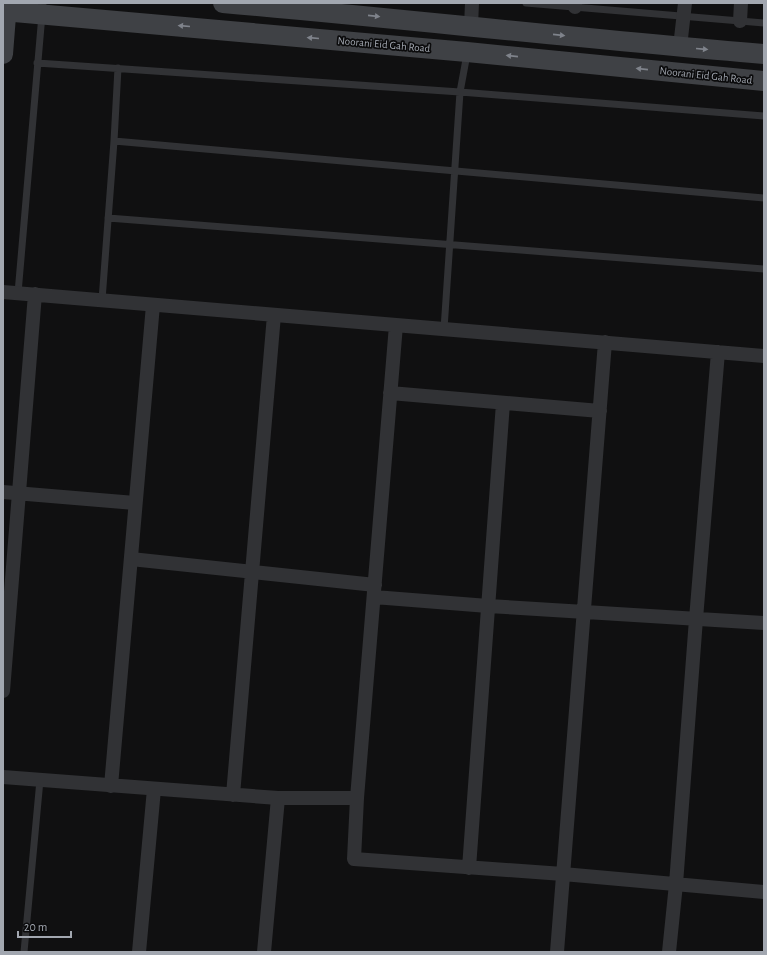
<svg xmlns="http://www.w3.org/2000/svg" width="767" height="955" font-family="'Alegreya Sans',sans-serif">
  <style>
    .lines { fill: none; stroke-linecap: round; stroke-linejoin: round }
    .service { stroke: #313235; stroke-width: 7 }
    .minor { stroke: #313235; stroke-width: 14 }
    .secondary { stroke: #3f4145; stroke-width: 20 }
    .oneway { fill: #7f838b }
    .labels { text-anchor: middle; stroke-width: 3.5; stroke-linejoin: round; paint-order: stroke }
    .street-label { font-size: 11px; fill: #a2a7b0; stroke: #0b0b0c }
  </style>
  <rect width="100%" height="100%" fill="#101011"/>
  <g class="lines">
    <path class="service" d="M526,3L764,23
      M37,63L460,92L764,116
      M114,141L118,68
      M108,218L764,269
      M18,293L43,3
      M102,300L114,141L764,198
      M444,329L460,92L467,54
      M24,952L40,780"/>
    <path class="minor" d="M575,7V3
      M740,21L741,3
      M471,26L472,3
      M680,47L685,3
      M3,292L764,356
      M396,325L357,798L354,859L563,874L764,892
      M390,393L600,411
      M3,492L135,503
      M131,559L375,585
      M374,597L488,606L764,623
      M3,691L35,294
      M3,777L278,798H357
      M111,786L153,305
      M233,795L274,315
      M469,868L503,403
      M139,952L154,789
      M264,952L278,798
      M557,952L605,342
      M669,952L676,884L696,619L718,352"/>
    <path class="secondary" d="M223,3C404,19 584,39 764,54
      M3,11L467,52L764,81
      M3,54L7,3"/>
  </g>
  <defs><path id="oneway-solid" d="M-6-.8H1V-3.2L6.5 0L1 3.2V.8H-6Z"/></defs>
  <g class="oneway">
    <use href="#oneway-solid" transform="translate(374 16) rotate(6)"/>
    <use href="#oneway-solid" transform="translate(184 26) rotate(-175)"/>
    <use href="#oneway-solid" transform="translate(559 35) rotate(6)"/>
    <use href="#oneway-solid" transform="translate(313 38) rotate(-175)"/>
    <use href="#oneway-solid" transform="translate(702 49) rotate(5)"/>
    <use href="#oneway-solid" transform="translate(512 56) rotate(-174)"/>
    <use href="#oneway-solid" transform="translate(642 69) rotate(-174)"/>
  </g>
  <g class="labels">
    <g class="street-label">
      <text transform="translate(384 44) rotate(5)" y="4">Noorani Eid Gah Road</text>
      <text transform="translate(706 75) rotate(6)" y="4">Noorani Eid Gah Road</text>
    </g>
  </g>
  <rect width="767" height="955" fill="none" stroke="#a2a7b0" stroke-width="8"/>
  <path d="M18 931v6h53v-6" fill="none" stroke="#a2a7b0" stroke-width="2"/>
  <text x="24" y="931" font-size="12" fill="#a2a7b0" stroke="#0b0b0c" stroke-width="3" paint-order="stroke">20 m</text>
</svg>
